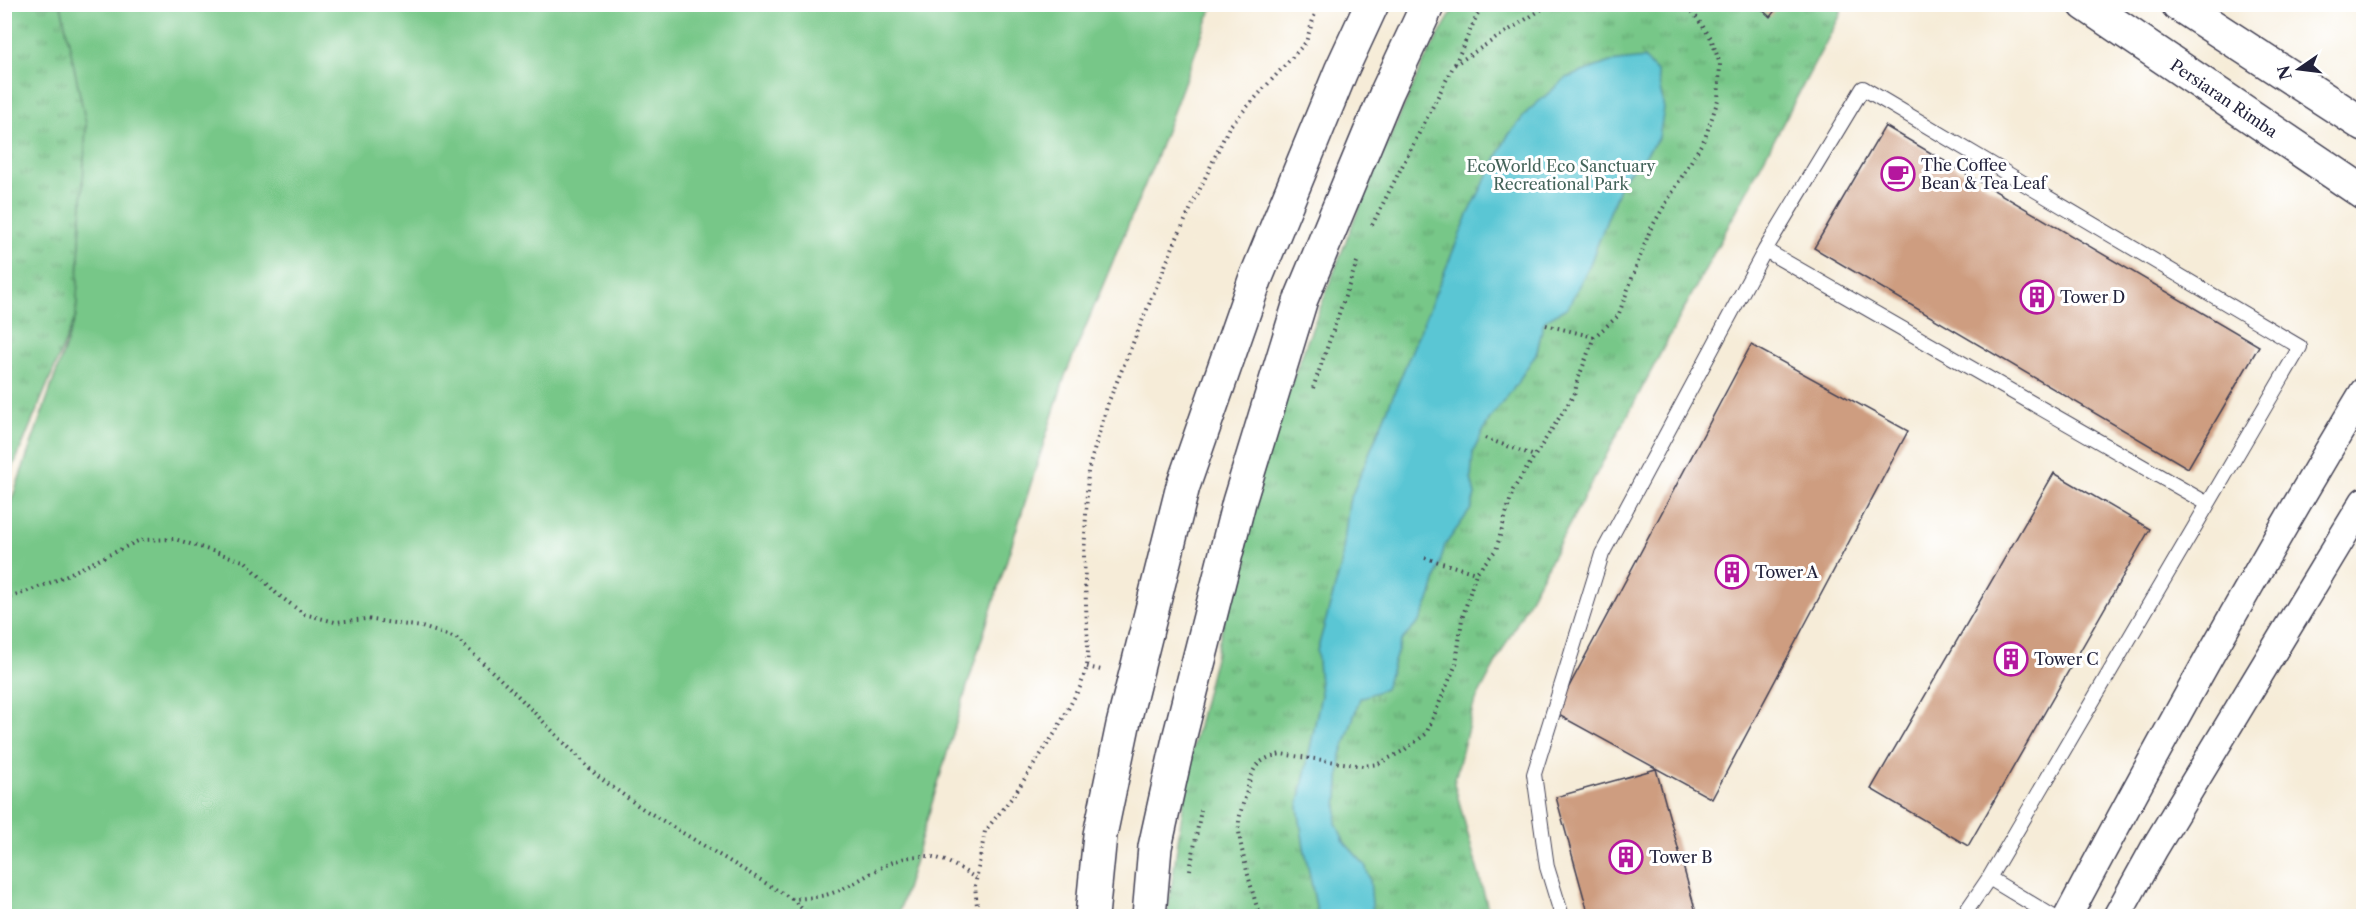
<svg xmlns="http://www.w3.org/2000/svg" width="2368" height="921" font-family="'Libre Caslon Text',serif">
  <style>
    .grass { fill: #77c788; stroke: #4c7462; stroke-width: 1.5 }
    .park { fill: url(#park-tufts); stroke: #4c7462; stroke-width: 1.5 }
    .water { fill: #5ac6d4; stroke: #3e7488; stroke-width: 1.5 }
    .building { fill: #ce9d80 }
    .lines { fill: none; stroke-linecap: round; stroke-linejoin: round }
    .service-casing { stroke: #424053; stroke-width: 16 }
    .minor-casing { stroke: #424053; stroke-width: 30 }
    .tertiary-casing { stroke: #424053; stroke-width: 36 }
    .path { stroke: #424053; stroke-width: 4; stroke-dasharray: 1.5 4.5; stroke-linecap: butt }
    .service { stroke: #fff; stroke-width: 14 }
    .minor { stroke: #fff; stroke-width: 27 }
    .tertiary { stroke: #fff; stroke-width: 33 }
    .labels { text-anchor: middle; stroke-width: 6; stroke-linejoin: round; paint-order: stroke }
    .street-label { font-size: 16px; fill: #22223b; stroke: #fff }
    .poi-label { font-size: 16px; fill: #22223b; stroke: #fff; text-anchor: start }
    .park-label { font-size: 16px; fill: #44645a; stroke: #fff }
  </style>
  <defs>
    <pattern id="park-tufts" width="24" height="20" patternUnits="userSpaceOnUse" patternTransform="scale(1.5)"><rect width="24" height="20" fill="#77c788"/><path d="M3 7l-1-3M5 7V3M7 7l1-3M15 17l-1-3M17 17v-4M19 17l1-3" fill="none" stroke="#61a170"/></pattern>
  </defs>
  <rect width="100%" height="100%" fill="#fff"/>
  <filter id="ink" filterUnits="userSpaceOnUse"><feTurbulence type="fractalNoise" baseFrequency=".0167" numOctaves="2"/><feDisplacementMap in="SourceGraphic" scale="12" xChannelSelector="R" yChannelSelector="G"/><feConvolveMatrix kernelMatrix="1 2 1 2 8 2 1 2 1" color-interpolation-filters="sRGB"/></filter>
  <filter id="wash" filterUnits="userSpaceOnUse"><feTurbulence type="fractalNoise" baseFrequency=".008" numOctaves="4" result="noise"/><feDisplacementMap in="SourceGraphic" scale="24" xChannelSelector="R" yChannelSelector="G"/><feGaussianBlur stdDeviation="1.35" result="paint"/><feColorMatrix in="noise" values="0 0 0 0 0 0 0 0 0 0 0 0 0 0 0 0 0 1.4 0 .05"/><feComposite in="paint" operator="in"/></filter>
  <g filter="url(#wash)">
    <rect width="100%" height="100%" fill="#f6ecd8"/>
    <path class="grass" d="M61,5H1213L1154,163L1065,376L973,667L898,916H5V519L76,316L86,124Z"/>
    <path class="park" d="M5,4L61,5L86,124L76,316L9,477L5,495Z
      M1456,5H1841V14L1474,704L1454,783L1490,916H1167L1190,758L1268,443L1354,220L1422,65Z"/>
    <path class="water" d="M1644,58L1657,72L1664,109L1659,137L1642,160L1623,178L1590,264L1568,307L1547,319L1543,324L1537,352L1516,385L1489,420L1473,452L1471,478L1475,495L1471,509L1445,545L1431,596L1420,621L1401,641L1385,689L1360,698L1341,755L1336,823L1345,843L1365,865L1370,880L1373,916H1318L1304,847L1298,807L1321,695L1317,651L1341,566L1349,502L1468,215L1507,137L1528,111L1566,78L1610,62Z"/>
    <g id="blocks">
      <path class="building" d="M1756,4H1780L1770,17Z
        M1885,126L2259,346L2188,468L1814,248Z
        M1751,345L1908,431L1712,799L1555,713Z
        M2054,473L2150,529L1968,846L1871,789Z
        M1656,769L1697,916H1589L1556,797Z"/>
    </g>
  </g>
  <g filter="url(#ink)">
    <use href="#blocks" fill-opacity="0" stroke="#424053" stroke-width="1.5"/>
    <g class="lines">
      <defs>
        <path id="service" d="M1765,250L2208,504
          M1562,916L1547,867L1534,774L1602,554L1765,250L1863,88L2300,347L1989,878
          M1963,916L1989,878L2052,916"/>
        <path id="minor" d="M2068,916C2162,739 2260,563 2364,391
          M2117,916L2154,849L2364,501"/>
        <g id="tertiary">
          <path id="s1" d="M2085,4L2364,193"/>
          <path d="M2178,4L2364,125"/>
          <path d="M1092,916L1100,835L1123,725L1183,486L1255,280L1341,71L1372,4"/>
          <path d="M1149,916L1155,847L1179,739L1239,502L1301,299L1387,92L1428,4"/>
        </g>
      </defs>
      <use href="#service" class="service-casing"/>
      <use href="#minor" class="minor-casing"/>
      <use href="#tertiary" class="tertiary-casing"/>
      <path class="path" d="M1455,64L1478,13L1485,4
        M1372,225L1454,65L1550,4
        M1546,325L1594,337
        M1313,388L1357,262
        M1485,438L1535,456
        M1425,558L1476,573
        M4,598L12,597L52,582L140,540L175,539L246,562L277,594L304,614L335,622L366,619L422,627L456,638L511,689L596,775L640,807L792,899
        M1087,667L1101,670
        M1190,870L1201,810
        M810,916L792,899C809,898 826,897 842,889C868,877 891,856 922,856C941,855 960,869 976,878
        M978,916L975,886L985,831L1014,795L1055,733L1080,687L1087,667L1088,651L1084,557L1088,471L1108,403L1175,242L1229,127L1306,42L1318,4
        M1259,916C1254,894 1237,843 1239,822C1240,812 1244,801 1247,791C1252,768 1257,759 1281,754L1363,766L1378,764L1403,751L1426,734L1456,664L1462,619L1476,573L1496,550L1513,490L1575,393L1577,382L1594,337L1618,316L1650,230L1705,138L1718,100L1720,64L1711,38L1687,4"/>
      <use href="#service" class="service"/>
      <use href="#minor" class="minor"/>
      <use href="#tertiary" class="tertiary"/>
    </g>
  </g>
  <defs>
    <symbol id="cafe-ring" viewBox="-11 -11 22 22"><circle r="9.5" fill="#fff" stroke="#b5179e" stroke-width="1.5"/><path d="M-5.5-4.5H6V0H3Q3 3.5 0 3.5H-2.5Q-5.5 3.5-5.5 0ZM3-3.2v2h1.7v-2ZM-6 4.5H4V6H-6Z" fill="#b5179e"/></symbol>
    <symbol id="building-ring" viewBox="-11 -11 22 22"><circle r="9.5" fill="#fff" stroke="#b5179e" stroke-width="1.5"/><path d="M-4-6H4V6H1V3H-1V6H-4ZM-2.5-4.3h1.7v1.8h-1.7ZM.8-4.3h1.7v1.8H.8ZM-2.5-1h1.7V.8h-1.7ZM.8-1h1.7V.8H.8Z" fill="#b5179e"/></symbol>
  </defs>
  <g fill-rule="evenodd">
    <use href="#cafe-ring" x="1879" y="155" width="38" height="38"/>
    <use href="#building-ring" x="2018" y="278" width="38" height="38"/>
    <use href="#building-ring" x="1713" y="553" width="38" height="38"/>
    <use href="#building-ring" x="1992" y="640" width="38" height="38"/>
    <use href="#building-ring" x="1607" y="838" width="38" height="38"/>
  </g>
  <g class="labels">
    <g class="street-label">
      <text dy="6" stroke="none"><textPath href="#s1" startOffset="168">Persiaran Rimba</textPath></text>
    </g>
    <g class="poi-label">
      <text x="1921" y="171">The Coffee<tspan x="1921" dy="18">Bean &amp; Tea Leaf</tspan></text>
      <text x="2060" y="303">Tower D</text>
      <text x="1755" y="578">Tower A</text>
      <text x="2034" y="665">Tower C</text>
      <text x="1649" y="863">Tower B</text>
    </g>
    <g class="park-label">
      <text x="1561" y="172">EcoWorld Eco Sanctuary<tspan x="1561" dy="18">Recreational Park</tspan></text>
    </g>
  </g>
  <rect width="2368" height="921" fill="none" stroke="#fff" stroke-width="24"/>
  <g transform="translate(2299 69) rotate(256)" stroke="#ffffff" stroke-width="4.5" paint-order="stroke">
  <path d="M0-4.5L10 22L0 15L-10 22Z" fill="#22223b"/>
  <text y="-9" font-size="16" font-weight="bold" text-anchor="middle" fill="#22223b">N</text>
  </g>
</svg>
